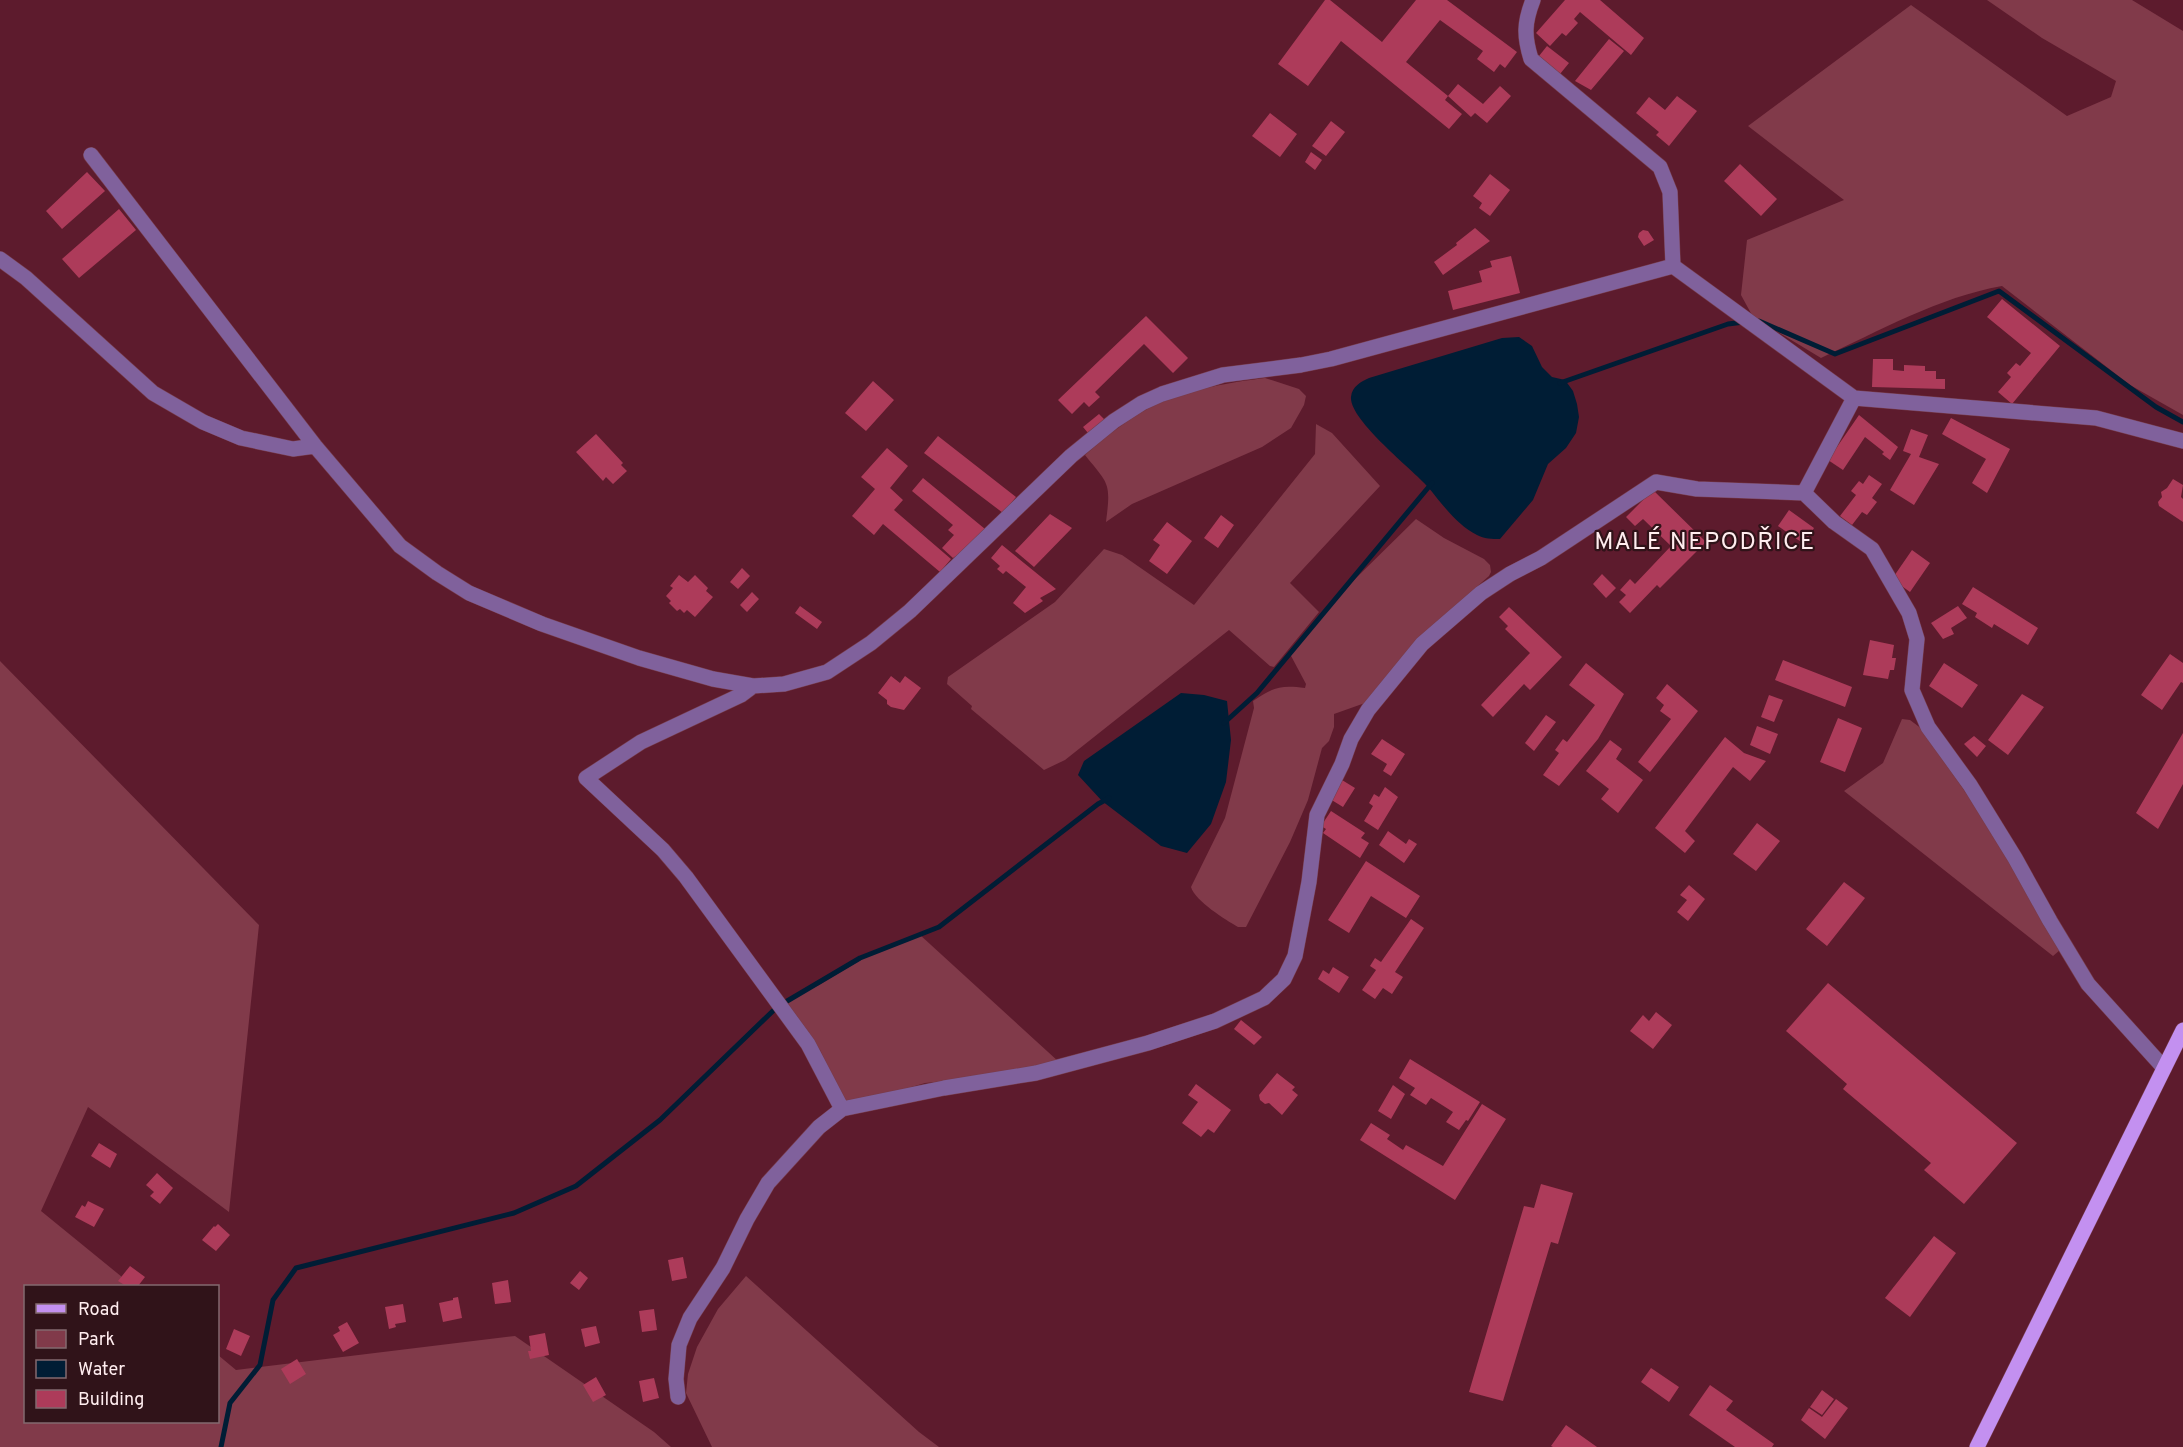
<svg xmlns="http://www.w3.org/2000/svg" width="2183" height="1447" font-family="Overpass,sans-serif">
  <style>
    .green { fill: #813a4a }
    .water { fill: #001d35 }
    .lines { fill: none; stroke-linecap: round; stroke-linejoin: round }
    .stream { stroke: #001d35; stroke-width: 5 }
    .building { fill: #ad3b5a }
    .minor-casing { stroke: #773d4c; stroke-width: 16 }
    .major-casing { stroke: #773d4c; stroke-width: 16 }
    .minor { stroke: #80619c; stroke-width: 15 }
    .major { stroke: #c390f0; stroke-width: 15 }
    .labels { text-anchor: middle; stroke-width: 4.5; stroke-linejoin: round; paint-order: stroke }
    .quarter-label { font-size: 24px; letter-spacing: 1.5px; fill: #ffedef; stroke: #301319 }
  </style>
  <rect width="100%" height="100%" fill="#5d1b2d"/>
  <path class="green" d="M1987,0H2132L2183,31V415L2130,385L2002,286C1939,297 1879,331 1821,358L1753,317L1741,295L1747,240L1844,200L1748,126L1911,5L2067,116L2111,97L2116,81L2042,38Z
    M1265,378L1299,389L1306,396L1304,405L1291,428L1262,447L1132,504L1106,522C1111,482 1109,485 1085,455C1108,435 1132,415 1161,402C1190,389 1233,382 1265,378Z
    M1316,424L1332,433L1380,486L1290,583L1319,612L1274,667L1270,666L1229,630L1065,760L1044,770L971,709L972,706L947,684L948,677L1055,602L1104,549L1122,555L1194,605L1315,454Z
    M1416,519L1444,538L1484,559L1490,565L1491,572L1489,576L1422,635L1365,703L1334,714V727L1329,741L1322,748L1308,800L1290,842L1246,927H1238C1226,920 1195,901 1191,887L1225,818L1254,708L1253,701C1273,687 1281,685 1305,688L1306,684L1290,654L1355,579Z
    M0,661L259,925L229,1212L88,1107L41,1211L133,1286H26V1422H218V1355L236,1370L515,1336L654,1432L671,1447H0Z
    M1902,719L1910,720L1922,729L2010,857L2060,950L2053,956L1844,791L1883,763Z
    M919,934L1059,1062L975,1078L925,1083L854,1104L842,1099L820,1050L782,1001L819,985L864,958Z
    M746,1276L919,1432L939,1447H712L686,1393L688,1374L697,1347L718,1309Z"/>
  <path class="water" d="M1519,337L1532,346L1542,367L1552,377L1565,380L1573,391L1577,404L1579,417L1576,433L1566,448L1548,464L1533,500L1500,539C1492,539 1484,539 1477,535C1457,525 1442,504 1428,487C1412,469 1349,420 1351,397C1352,386 1361,382 1369,378L1502,338Z
    M1181,693L1204,695L1227,701L1231,740L1226,782L1211,824L1187,853L1161,846L1102,801L1078,775L1084,761Z"/>
  <g class="lines">
    <path class="stream" d="M1759,321L1835,354L1999,291L2156,407L2183,422
      M1560,383L1728,324L1744,322
      M1224,723L1257,693L1432,483
      M221,1447L230,1403L260,1365L273,1300L296,1268L514,1213L576,1186L660,1120L777,1007L860,958L939,927L1098,804L1109,798"/>
  </g>
  <path class="building" d="M1325,0H1330L1382,42L1416,0H1447L1517,52L1505,68L1500,64L1494,72L1477,59L1483,51L1440,20L1406,62L1448,96L1445,100L1462,114L1449,129L1341,41L1308,86L1278,64Z
    M1565,0H1600L1644,38L1631,55L1580,12L1574,19L1578,23L1566,36L1562,33L1550,46L1536,33Z
    M1609,39L1624,51L1591,90L1575,81Z
    M1547,46L1569,63L1560,74L1539,56Z
    M1458,84L1483,104L1500,86L1511,96L1487,123L1475,113L1471,117L1448,96Z
    M1677,96L1697,111L1669,146L1656,135L1659,132L1636,113L1649,97L1665,110Z
    M1270,113L1297,134L1280,157L1252,136Z
    M1331,121L1345,132L1326,156L1312,146Z
    M1311,152L1322,160L1315,170L1305,162Z
    M1740,164L1777,199L1761,216L1724,181Z
    M87,172L105,191L62,229L46,211Z
    M1490,174L1510,190L1490,216L1479,208L1482,203L1473,196Z
    M119,209L136,230L79,278L62,259Z
    M1475,228L1490,241L1443,275L1434,262L1457,245L1456,243Z
    M1643,230L1648,231L1654,240L1644,246L1638,237L1639,233Z
    M1511,256L1520,293L1453,310L1448,291L1482,282L1479,271L1492,267L1490,261Z
    M2002,299L2060,346L2012,404L1998,392L2011,377L2007,373L2016,363L2020,366L2031,353L1987,317Z
    M1146,316L1188,358L1173,373L1144,344L1095,392L1100,397L1089,407L1084,402L1072,414L1058,400Z
    M1873,359H1893V370L1904,371V365L1925,366V371H1936V379H1945V389L1872,387Z
    M873,381L894,400L866,431L845,413Z
    M1099,414L1105,420L1088,433L1083,427Z
    M1859,415L1898,447L1890,460L1882,454L1884,452L1865,437L1843,470L1828,460Z
    M1951,418L2010,449L1987,493L1972,483L1986,459L1942,434Z
    M1911,429L1928,435L1919,457L1939,464L1914,505L1890,490L1911,454L1903,451Z
    M596,434L623,463L621,465L627,471L613,484L606,477L603,481L576,452Z
    M938,436L1016,497L1003,513L924,453Z
    M887,448L908,466L890,488L903,500L894,510L951,559L940,572L883,524L874,535L852,516L875,489L861,477Z
    M1869,475L1882,484L1872,498L1877,502L1867,515L1862,512L1852,525L1840,516L1856,495L1851,491L1859,481L1863,484Z
    M923,478L985,529L965,550L953,558L942,548L954,535L948,530L953,525L912,491Z
    M2173,479L2183,485L2181,497L2183,499V522L2159,506L2158,502L2162,497L2161,492L2167,488Z
    M1653,490L1706,542L1660,588L1657,585L1630,613L1619,602L1626,595L1620,590L1630,579L1635,584L1671,546L1643,519L1635,526L1626,517Z
    M1789,510L1814,528L1804,544L1778,526Z
    M1050,514L1072,528L1034,567L1015,551Z
    M1221,515L1234,525L1218,548L1204,538Z
    M1167,522L1192,541L1167,574L1149,561L1160,545L1153,540Z
    M1002,545L1056,589L1040,598L1043,601L1025,613L1013,603L1026,587L1006,571L1003,574L997,569L1000,566L991,558Z
    M1912,550L1930,563L1910,592L1892,579Z
    M742,568L750,576L738,589L730,582Z
    M1602,574L1616,588L1606,598L1593,584Z
    M679,575L688,582L695,575L708,588L706,591L713,597L695,617L687,610L684,613L680,609L677,611L669,603L671,601L666,596L673,588L670,586Z
    M1973,587L2038,628L2028,645L1994,624L1992,628L1975,617L1977,613L1962,604Z
    M752,592L759,599L747,612L740,605Z
    M800,606L822,622L817,629L795,613Z
    M1958,606L1967,618L1951,628L1954,634L1943,639L1931,623Z
    M1509,607L1562,657L1530,690L1524,684L1493,717L1481,705L1530,653L1505,629L1508,626L1499,617Z
    M1870,640L1894,645L1892,658H1896L1894,670H1890L1888,679L1863,675Z
    M2170,654L2183,663V683L2181,682L2162,710L2141,695Z
    M1783,660L1852,687L1845,707L1775,680Z
    M1586,663L1624,694L1598,739L1559,786L1543,775L1559,753L1555,750L1563,739L1567,742L1595,705L1569,685Z
    M1944,663L1978,685L1962,708L1929,686Z
    M891,676L900,683L905,676L921,688L904,710L891,707L887,704V700L878,693Z
    M1667,684L1698,711L1650,772L1638,762L1671,719L1660,711L1664,705L1656,698Z
    M2022,694L2044,707L2008,755L1988,740Z
    M1769,695L1783,700L1774,722L1761,717Z
    M1546,715L1556,722L1534,751L1525,743Z
    M1838,718L1862,728L1845,772L1820,762Z
    M1757,726L1778,734L1770,754L1750,745Z
    M2183,733V784L2158,829L2136,813Z
    M1974,736L1986,746L1977,757L1964,744Z
    M1725,737L1744,753L1766,761L1750,781L1733,767L1685,831L1695,841L1685,853L1655,828Z
    M1382,739L1405,754L1391,776L1383,771L1387,764L1371,754Z
    M1610,740L1622,749L1616,759L1643,780L1618,813L1601,799L1609,789L1586,771Z
    M1342,780L1355,788L1343,807L1330,799Z
    M1385,787L1398,797L1378,830L1364,821L1373,806L1369,803L1374,794L1379,797Z
    M1331,811L1365,833L1361,838L1369,843L1360,858L1323,833L1326,829L1321,826Z
    M1757,823L1780,841L1756,871L1733,854Z
    M1388,831L1406,844L1409,839L1417,844L1404,863L1379,845Z
    M1366,861L1420,896L1406,918L1371,896L1349,933L1328,920Z
    M1844,882L1865,898L1827,946L1806,929Z
    M1689,885L1705,899L1688,921L1677,912L1687,900L1680,895Z
    M1411,919L1424,928L1395,972L1403,977L1392,994L1383,988L1375,999L1362,990L1376,970L1370,966L1375,958L1381,962Z
    M1333,967L1349,977L1339,993L1318,979L1323,970L1329,974Z
    M1828,983L2017,1143L1964,1204L1924,1170L1931,1163L1843,1089L1847,1084L1786,1031Z
    M1656,1012L1672,1025L1653,1049L1630,1031L1643,1015L1649,1021Z
    M1241,1020L1262,1037L1254,1045L1234,1029Z
    M1410,1059L1480,1102L1468,1121L1466,1120L1459,1130L1446,1122L1453,1112L1431,1098L1426,1105L1410,1095L1415,1088L1399,1078Z
    M1277,1073L1295,1087L1292,1090L1298,1095L1282,1115L1269,1103L1265,1104L1260,1100L1259,1095Z
    M1196,1084L1231,1110L1214,1133L1208,1129L1201,1137L1182,1123L1198,1102L1188,1095Z
    M1393,1085L1405,1094L1391,1119L1378,1111Z
    M1482,1104L1506,1119L1455,1200L1360,1140L1371,1123L1390,1135L1387,1139L1403,1150L1406,1145L1443,1166Z
    M99,1143L117,1154L110,1168L91,1156Z
    M157,1173L173,1188L160,1204L150,1196L154,1192L146,1185Z
    M1541,1184L1573,1193L1558,1244L1551,1242L1503,1401L1469,1392L1524,1206L1534,1208Z
    M88,1201L104,1209L94,1227L75,1217L82,1205L85,1207Z
    M218,1224L230,1235L216,1251L202,1240L214,1226L215,1227Z
    M1934,1236L1956,1253L1910,1317L1885,1298Z
    M683,1257L687,1278L672,1281L668,1260Z
    M130,1266L145,1277L138,1286H126L118,1281Z
    M580,1271L588,1278L579,1290L570,1283Z
    M508,1280L511,1302L495,1304L492,1283Z
    M458,1297L462,1318L443,1322L439,1303L453,1300V1298Z
    M403,1304L406,1322L395,1324L396,1327L389,1329L385,1307Z
    M654,1309L657,1330L642,1332L639,1311Z
    M347,1322L359,1343L343,1352L333,1335L340,1331L338,1327Z
    M596,1326L600,1343L585,1347L581,1329Z
    M234,1329L250,1336L241,1356L226,1349Z
    M545,1333L549,1355L530,1359L528,1351H531L529,1336Z
    M297,1359L306,1374L290,1384L281,1369Z
    M1651,1368L1679,1387L1669,1402L1641,1382Z
    M596,1377L606,1395L593,1402L583,1385Z
    M654,1378L659,1398L643,1402L639,1381Z
    M1710,1385L1733,1401L1726,1410L1774,1444L1772,1447H1735L1689,1415Z
    M1822,1390L1834,1399L1822,1415L1810,1407Z
    M1836,1399L1848,1408L1825,1439L1801,1420L1809,1408L1822,1417Z
    M1566,1425L1597,1447H1553L1551,1446Z"/>
  <g class="lines">
    <defs>
      <path id="minor" d="M1533,0C1524,23 1524,36 1531,59L1660,167L1670,192L1673,266L1854,398
        M91,155L315,446L400,546L437,573L469,593L542,624L639,658L713,679L753,686L784,684L827,672L871,643L910,611L1071,456L1114,421L1142,403L1162,394L1223,375L1301,365L1331,359L1673,266
        M0,259L26,278L153,393L203,422L241,438L293,449L315,446
        M753,686L741,695L641,742L586,778L663,850L686,877L808,1044L842,1109
        M2164,1068L2088,984L2050,921L2015,858L1970,785L1928,727L1912,690L1917,639L1909,613L1872,549L1834,522L1804,493L1854,398L2096,418L2183,441
        M678,1397L676,1379L679,1345L690,1318L723,1268L747,1219L768,1183L819,1127L842,1109L944,1088L1036,1073L1148,1043L1215,1021L1264,998L1284,979L1295,956L1309,882L1317,815L1342,764L1351,739L1368,710L1422,644L1481,593L1510,574L1541,558L1656,482L1697,489L1804,493"/>
      <path id="major" d="M1977,1447L2183,1030"/>
    </defs>
    <use href="#minor" class="minor-casing"/>
    <use href="#major" class="major-casing"/>
    <use href="#minor" class="minor"/>
    <use href="#major" class="major"/>
  </g>
  <g class="labels">
    <g class="quarter-label">
      <text x="1705" y="549">MALÉ NEPODŘICE</text>
    </g>
  </g>
  <rect x="24" y="1285" width="195" height="138" fill="#301319" stroke="#836a6f" stroke-width="1.5"/>
  <rect x="36" y="1304" width="30" height="9" fill="#c390f0" stroke="#836a6f" stroke-width="1.5"/>
  <text x="78" y="1315" font-size="18" fill="#ffedef">Road</text>
  <rect x="36" y="1330" width="30" height="18" fill="#813a4a" stroke="#836a6f" stroke-width="1.5"/>
  <text x="78" y="1345" font-size="18" fill="#ffedef">Park</text>
  <rect x="36" y="1360" width="30" height="18" fill="#001d35" stroke="#836a6f" stroke-width="1.5"/>
  <text x="78" y="1375" font-size="18" fill="#ffedef">Water</text>
  <rect x="36" y="1390" width="30" height="18" fill="#ad3b5a" stroke="#836a6f" stroke-width="1.5"/>
  <text x="78" y="1405" font-size="18" fill="#ffedef">Building</text>
</svg>
